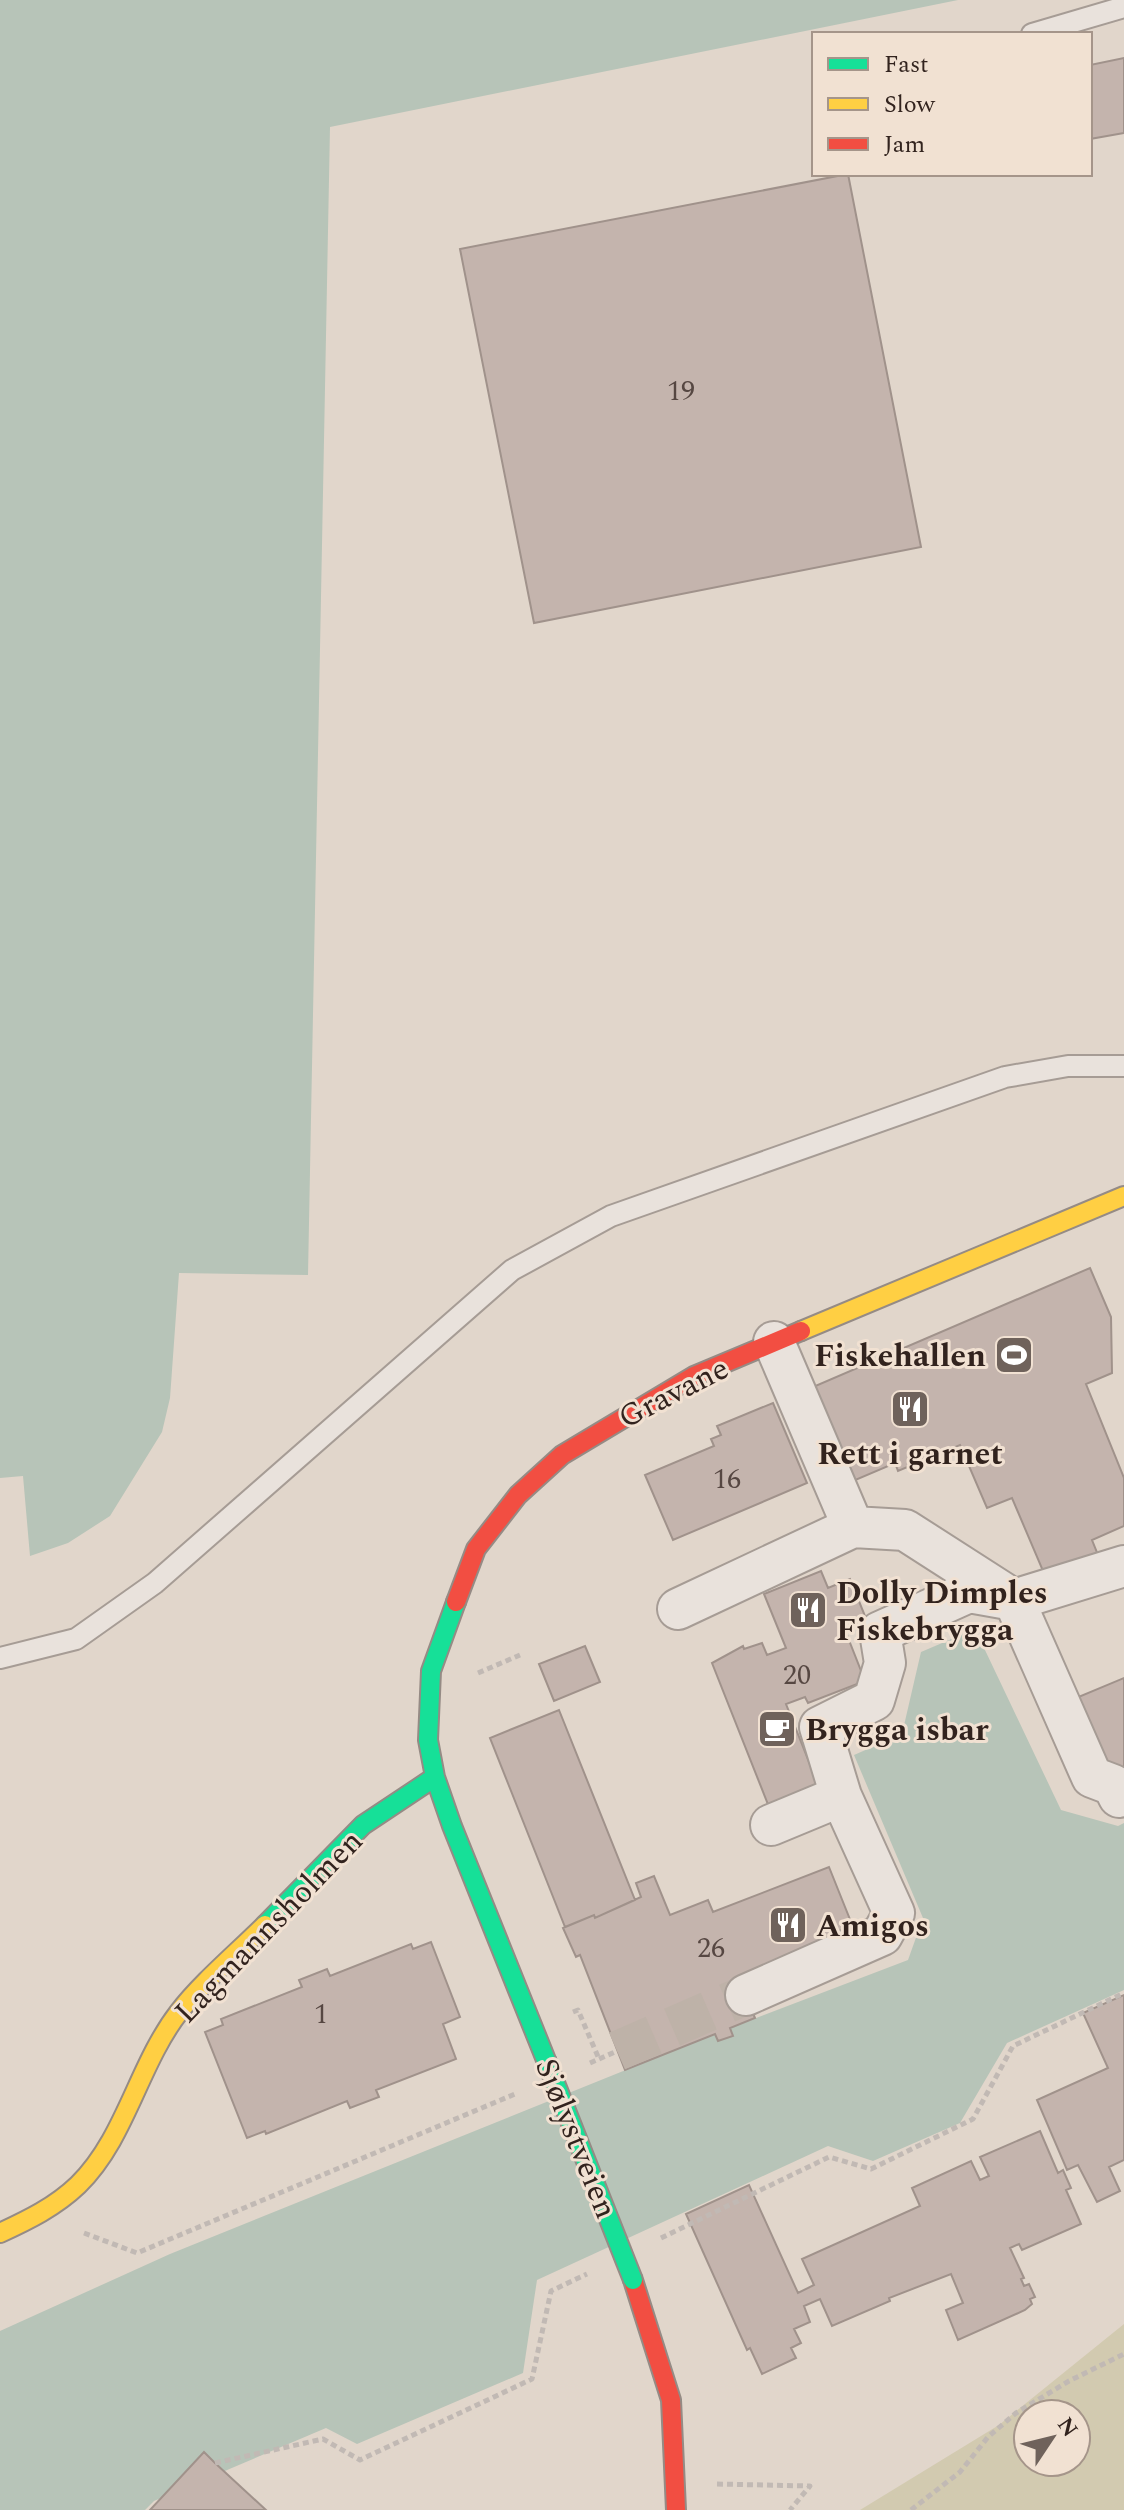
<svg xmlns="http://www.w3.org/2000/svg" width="1124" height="2510" font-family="Spectral,serif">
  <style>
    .green { fill: #d2cab0; fill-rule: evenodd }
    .water { fill: #b7c4b8 }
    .building { fill: #c4b4ad; stroke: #a0928b; stroke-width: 2 }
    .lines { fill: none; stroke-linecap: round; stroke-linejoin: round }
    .street-tunnel { stroke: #beb2a8; stroke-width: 40; stroke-dasharray: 40 20; stroke-linecap: butt }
    .lane-casing { stroke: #a69c95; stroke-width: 24 }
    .street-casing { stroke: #a69c95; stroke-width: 44 }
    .fast-casing { stroke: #958b85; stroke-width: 22 }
    .slow-casing { stroke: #958b85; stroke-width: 22 }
    .jam-casing { stroke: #958b85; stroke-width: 22 }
    .path { stroke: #c1b9b4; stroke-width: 5; stroke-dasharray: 6 4; stroke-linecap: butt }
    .lane { stroke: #e9e2dc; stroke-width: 20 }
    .street { stroke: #e9e2dc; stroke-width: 40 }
    .fast { stroke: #16e098; stroke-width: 18 }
    .slow { stroke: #ffcf43; stroke-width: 18 }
    .jam { stroke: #f24e42; stroke-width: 18 }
    .fast-bridge-casing { stroke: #958b85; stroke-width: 22; stroke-linecap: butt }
    .fast-bridge { stroke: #16e098; stroke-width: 18 }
    .labels { text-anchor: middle; stroke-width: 6; stroke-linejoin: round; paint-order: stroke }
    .number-label { font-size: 28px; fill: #564742 }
    .poi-label { font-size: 32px; font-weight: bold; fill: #32231e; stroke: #f1e1d2; text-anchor: start }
    .street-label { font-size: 32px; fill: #32231e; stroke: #f1e1d2 }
  </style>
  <rect width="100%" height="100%" fill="#e1d6cb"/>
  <path class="green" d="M1124,2324V2510H860L999,2425ZM1028,2414H1076V2462H1028Z"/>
  <path class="water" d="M0,0H958L330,127L308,1275L179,1273L170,1398L162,1432L110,1516L68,1543L30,1556L23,1476L0,1478Z
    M975,1629L1061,1810L1118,1826L1124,1823V1990L1007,2043L960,2123L873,2161L828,2146L537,2280L523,2373L357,2444L326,2428L154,2501L145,2510H0V2331L170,2254L715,2034L718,2041L732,2036L730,2028L908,1960L923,1918L854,1755L902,1734L921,1652Z"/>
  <path class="building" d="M1124,58V133L1090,139V65Z
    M848,174L921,547L534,623L460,249Z
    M1090,1268L1111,1317L1112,1373L1086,1384L1124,1478V1526L1092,1540L1098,1555L1046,1578L1012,1498L987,1508L960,1445L898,1471L895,1463L846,1484L806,1390Z
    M773,1403L807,1483L673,1540L645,1475L714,1446L711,1439L721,1435L717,1426Z
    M821,1571L828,1588L850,1579L867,1621L845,1630L865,1681L808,1703L805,1697L786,1704L821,1792L771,1812L712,1663L743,1646L744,1649L762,1643L767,1655L786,1648L764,1594Z
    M585,1646L600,1682L554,1701L539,1664Z
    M1124,1678V1768L1108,1774L1076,1698Z
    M559,1710L635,1900L595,1918L594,1915L565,1927L490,1738Z
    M829,1867L859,1942L743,1989L755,2018L730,2028L733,2036L718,2041L715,2034L625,2070L580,1955L576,1957L563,1928L594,1915L595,1918L641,1897L636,1883L654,1876L670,1915L708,1900L713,1912Z
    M431,1942L460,2017L443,2024L456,2059L376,2090L379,2097L350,2108L347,2101L266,2134L265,2131L247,2138L205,2032L223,2025L221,2019L302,1987L299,1980L327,1969L330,1976L411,1944L413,1949Z
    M1124,1995V2160L1109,2167L1120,2191L1097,2202L1078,2165L1067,2170L1037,2100L1108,2068L1083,2013Z
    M1040,2131L1058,2173L1063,2170L1071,2188L1066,2190L1081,2224L1022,2250L1019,2244L1010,2248L1024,2278L1021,2279L1024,2286L1029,2284L1035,2297L1030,2299L1032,2304L1025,2310L958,2340L946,2310L963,2303L951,2274L889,2298L890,2301L832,2326L820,2299L804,2306L810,2322L794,2329L801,2343L791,2348L796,2358L762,2374L750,2348L747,2350L686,2214L749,2185L798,2293L814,2285L802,2259L920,2206L912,2188L971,2161L980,2180L989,2176L980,2157Z
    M204,2452L215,2463L266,2510H150Z"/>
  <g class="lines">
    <path class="street-tunnel" d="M617,2051L746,1995"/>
    <defs>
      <path id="lane" d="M1032,34L1124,7
        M0,1658L76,1639L155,1583L512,1270L611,1216L1005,1077L1068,1066H1124"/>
      <path id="street" d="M774,1342L853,1527
        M678,1609L853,1527L905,1530L1014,1600L1092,1777L1113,1785L1119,1797
        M771,1825L841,1796L820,1727L874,1700L885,1663L880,1632L969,1592L1014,1600L1124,1566
        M746,1995L882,1935L894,1913L841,1796"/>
      <path id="fast" d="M456,1602L431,1671L428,1740L435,1777L452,1826L546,2060
        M265,1925L363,1825L435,1777"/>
      <path id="slow" d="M801,1331L1124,1196
        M0,2233C28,2220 55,2207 78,2185C126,2138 138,2065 179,2012C201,1983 239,1951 265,1925"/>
      <path id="jam" d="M456,1602L476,1549L518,1495L562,1455L694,1376L801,1331
        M633,2280L671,2400L676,2510"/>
    </defs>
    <use href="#lane" class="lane-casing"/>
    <use href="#street" class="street-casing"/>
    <use href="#fast" class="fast-casing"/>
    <use href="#slow" class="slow-casing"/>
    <use href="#jam" class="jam-casing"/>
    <path class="path" d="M478,1673L520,1655
      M573,2012L578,2010L599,2059
      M590,2063L617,2051
      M84,2233L137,2253L515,2094
      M661,2238L829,2157L871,2169L973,2119L1013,2046L1124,1993
      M215,2463L323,2439L360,2460L532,2379L551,2291L587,2274
      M717,2484L810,2486L790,2510
      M911,2510L960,2472L988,2437L1016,2413L1069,2381L1124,2354"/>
    <use href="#lane" class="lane"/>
    <use href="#street" class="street"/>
    <use href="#fast" class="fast"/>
    <use href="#slow" class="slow"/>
    <use href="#jam" class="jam"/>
    <defs>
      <path id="fast-bridge" d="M546,2060L633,2280"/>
    </defs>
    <use href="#fast-bridge" class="fast-bridge-casing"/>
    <use href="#fast-bridge" class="fast-bridge"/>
  </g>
  <defs>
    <symbol id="stadium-square" viewBox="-11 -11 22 22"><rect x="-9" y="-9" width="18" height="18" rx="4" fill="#6f625b" stroke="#f1e1d2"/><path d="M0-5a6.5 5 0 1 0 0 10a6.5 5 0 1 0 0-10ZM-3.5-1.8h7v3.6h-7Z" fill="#fff"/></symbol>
    <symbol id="restaurant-square" viewBox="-11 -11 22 22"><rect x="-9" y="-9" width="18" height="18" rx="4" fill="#6f625b" stroke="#f1e1d2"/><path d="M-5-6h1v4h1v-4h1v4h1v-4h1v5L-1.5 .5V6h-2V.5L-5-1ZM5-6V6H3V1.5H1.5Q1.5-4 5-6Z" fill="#fff"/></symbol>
    <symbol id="cafe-square" viewBox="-11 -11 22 22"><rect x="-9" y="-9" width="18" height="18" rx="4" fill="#6f625b" stroke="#f1e1d2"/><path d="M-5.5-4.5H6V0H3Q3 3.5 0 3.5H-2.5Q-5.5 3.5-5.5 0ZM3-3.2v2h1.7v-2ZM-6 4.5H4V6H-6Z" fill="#fff"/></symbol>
  </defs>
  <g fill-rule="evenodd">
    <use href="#stadium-square" x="992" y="1333" width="44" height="44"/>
    <use href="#restaurant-square" x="888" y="1387" width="44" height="44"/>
    <use href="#restaurant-square" x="786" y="1588" width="44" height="44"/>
    <use href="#cafe-square" x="755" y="1707" width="44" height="44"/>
    <use href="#restaurant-square" x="766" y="1903" width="44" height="44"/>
  </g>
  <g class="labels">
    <g class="number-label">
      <text x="681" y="400">19</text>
      <text x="727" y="1488">16</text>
      <text x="797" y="1684">20</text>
      <text x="711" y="1957">26</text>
      <text x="321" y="2023">1</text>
    </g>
    <g class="poi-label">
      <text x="986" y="1366" text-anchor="end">Fiskehallen</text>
      <text x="910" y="1464" text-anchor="middle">Rett i garnet</text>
      <text x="836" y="1603">Dolly Dimples<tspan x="836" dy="37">Fiskebrygga</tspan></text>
      <text x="805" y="1740">Brygga isbar</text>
      <text x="816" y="1936">Amigos</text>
    </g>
    <g class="street-label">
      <text transform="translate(673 1392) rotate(-27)" y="11">Gravane</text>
      <text transform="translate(268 1926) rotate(-46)" y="11">Lagmannsholmen</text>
      <text transform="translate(577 2138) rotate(68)" y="11">Sjølystveien</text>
    </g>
  </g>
  <rect x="812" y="32" width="280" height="144" fill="#f1e1d2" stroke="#a5958a" stroke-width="2"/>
  <rect x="828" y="58" width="40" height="12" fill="#16e098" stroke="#a5958a" stroke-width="2"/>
  <text x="884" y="72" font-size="24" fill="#32231e">Fast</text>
  <rect x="828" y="98" width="40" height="12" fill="#ffcf43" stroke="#a5958a" stroke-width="2"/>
  <text x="884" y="112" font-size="24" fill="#32231e">Slow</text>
  <rect x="828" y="138" width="40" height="12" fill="#f24e42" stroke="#a5958a" stroke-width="2"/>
  <text x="884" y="152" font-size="24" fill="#32231e">Jam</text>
  <g transform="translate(1052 2438) rotate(55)"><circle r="38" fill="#f1e1d2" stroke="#a5958a" stroke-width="2"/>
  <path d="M0-6L14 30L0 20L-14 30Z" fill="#6f625b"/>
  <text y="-12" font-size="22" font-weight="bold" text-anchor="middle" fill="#32231e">N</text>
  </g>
</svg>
